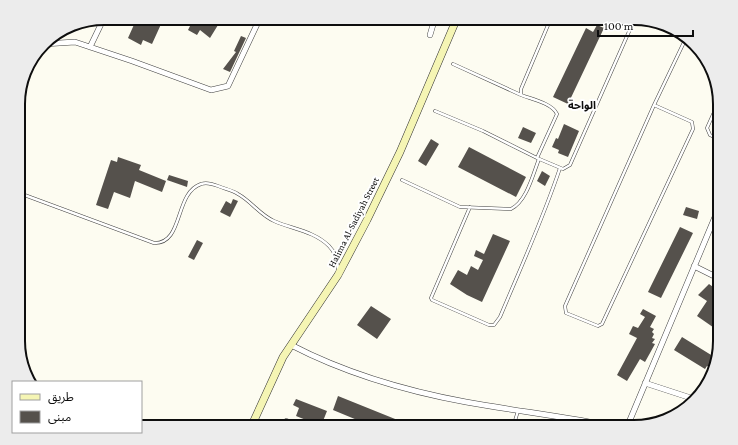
<svg xmlns="http://www.w3.org/2000/svg" width="738" height="445" font-family="'Crimson Pro','Noto Sans Arabic',serif">
  <style>
    .building { fill: #55514c }
    .lines { fill: none; stroke-linecap: round; stroke-linejoin: round }
    .lane-casing { stroke: #414141; stroke-width: 3.5 }
    .street-casing { stroke: #414141; stroke-width: 6 }
    .secondary-casing { stroke: #303030; stroke-width: 8 }
    .lane { stroke: #fff; stroke-width: 2.5 }
    .street { stroke: #fff; stroke-width: 5 }
    .secondary { stroke: #f5f5b4; stroke-width: 7 }
    .labels { text-anchor: middle; stroke-width: 4; stroke-linejoin: round; paint-order: stroke }
    .street-label { font-size: 10px; fill: #0e0e0e; stroke: #fff }
    .neighbourhood-label { font-size: 11px; font-weight: bold; fill: #0e0e0e; stroke: #fff }
    .rim { fill: none; stroke: #0e0e0e; stroke-width: 2 }
  </style>
  <rect width="100%" height="100%" fill="#fdfcf1"/>
  <path class="building" d="M137,18H153L162,22L152,44L143,40L141,45L128,38Z
    M194,18H206L218,25L210,38L200,30L197,35L188,30Z
    M597,25L604,28L568,104L553,97L586,28L593,32Z
    M241,36L246,38L230,72L223,69L236,52L234,51Z
    M564,124L579,131L568,157L558,153L559,150L552,147L556,138L558,139Z
    M523,127L536,133L531,143L518,138Z
    M431,139L439,144L426,166L418,161Z
    M469,147L526,177L516,197L458,167Z
    M118,157L141,165L139,170L166,181L162,192L135,181L130,198L114,192L108,209L96,205L111,160L117,162Z
    M542,171L550,176L545,186L537,181Z
    M169,175L188,181L187,187L167,180Z
    M233,199L238,201L230,217L220,212L226,201L231,204Z
    M686,207L699,211L697,219L683,215Z
    M680,227L693,233L661,298L648,292Z
    M493,234L510,241L482,302L467,295L450,284L458,270L467,275L471,266L478,270L483,260L474,256L476,250L484,254Z
    M197,240L203,243L194,260L188,257Z
    M709,284L720,292V332L697,316L707,301L698,295Z
    M371,306L391,319L377,339L357,325Z
    M643,309L656,316L650,327L654,329L652,332L654,334L652,338L655,339L652,343L655,344L645,362L640,359L627,381L617,375L637,338L629,334L633,326L638,328L645,317L640,314Z
    M682,337L716,358L713,369L707,366L705,369L674,350Z
    M338,396L415,427H374L333,410Z
    M296,399L327,411L321,426L296,416L299,408L293,405Z"/>
  <g class="lines">
    <defs>
      <path id="lane" d="M551,18L521,89V95C531,99 552,103 557,114L537,158L563,169L570,165L635,18
        M453,64L521,95
        M720,99L707,128L710,135L720,140
        M654,105L692,122L693,129L602,324L598,326L566,313L565,306L654,105L686,38
        M435,111L483,131L537,158
        M402,180L460,207L511,209C527,201 533,174 539,159
        M19,193L154,243C184,244 174,193 201,184C206,182 213,184 218,186C225,189 232,190 238,194C251,201 260,215 274,221C292,229 314,231 329,246C336,253 338,261 338,271
        M470,207L431,298L432,300L489,325H494L500,317C521,267 543,219 560,168
        M283,427L286,420L305,427
        M513,427L518,411"/>
      <path id="street" d="M430,35L435,18
        M44,44L75,42L132,61L211,90L228,86L260,18
        M90,47L104,18
        M694,266L720,279
        M291,345C345,373 406,391 466,402C516,411 567,417 616,427
        M645,383L694,399
        M627,427L720,205"/>
      <path id="secondary" d="M251,427L283,357L338,275L367,220L400,152L457,18"/>
    </defs>
    <use href="#lane" class="lane-casing"/>
    <use href="#street" class="street-casing"/>
    <use href="#secondary" class="secondary-casing"/>
    <use href="#lane" class="lane"/>
    <use href="#street" class="street"/>
    <use href="#secondary" class="secondary"/>
  </g>
  <g class="labels">
    <g class="street-label">
      <text transform="translate(353 222) rotate(-63)" y="4">Halima Al-Sadiyah Street</text>
    </g>
    <g class="neighbourhood-label">
      <text x="582" y="109">الواحة</text>
    </g>
  </g>
  <path d="M0 0H738V445H0ZM104 25H634A79 79 0 0 1 713 104V341A79 79 0 0 1 634 420H104A79 79 0 0 1 25 341V104A79 79 0 0 1 104 25Z" fill="#ececec" fill-rule="evenodd"/>
  <path class="rim" d="M104 25H634A79 79 0 0 1 713 104V341A79 79 0 0 1 634 420H104A79 79 0 0 1 25 341V104A79 79 0 0 1 104 25Z"/>
  <rect x="12" y="381" width="130" height="52" fill="#ffffff" stroke="#9f9f9f"/>
  <rect x="20" y="394" width="20" height="6" fill="#f5f5b4" stroke="#9f9f9f"/>
  <text x="48" y="401" font-size="12" fill="#0e0e0e">طريق</text>
  <rect x="20" y="411" width="20" height="12" fill="#55514c" stroke="#9f9f9f"/>
  <text x="48" y="421" font-size="12" fill="#0e0e0e">مبنى</text>
  <path d="M598 30v6h95v-6" fill="none" stroke="#0e0e0e" stroke-width="2"/>
  <text x="604" y="30" font-size="12" fill="#0e0e0e" stroke="#ffffff" stroke-width="3" paint-order="stroke">100 m</text>
</svg>
